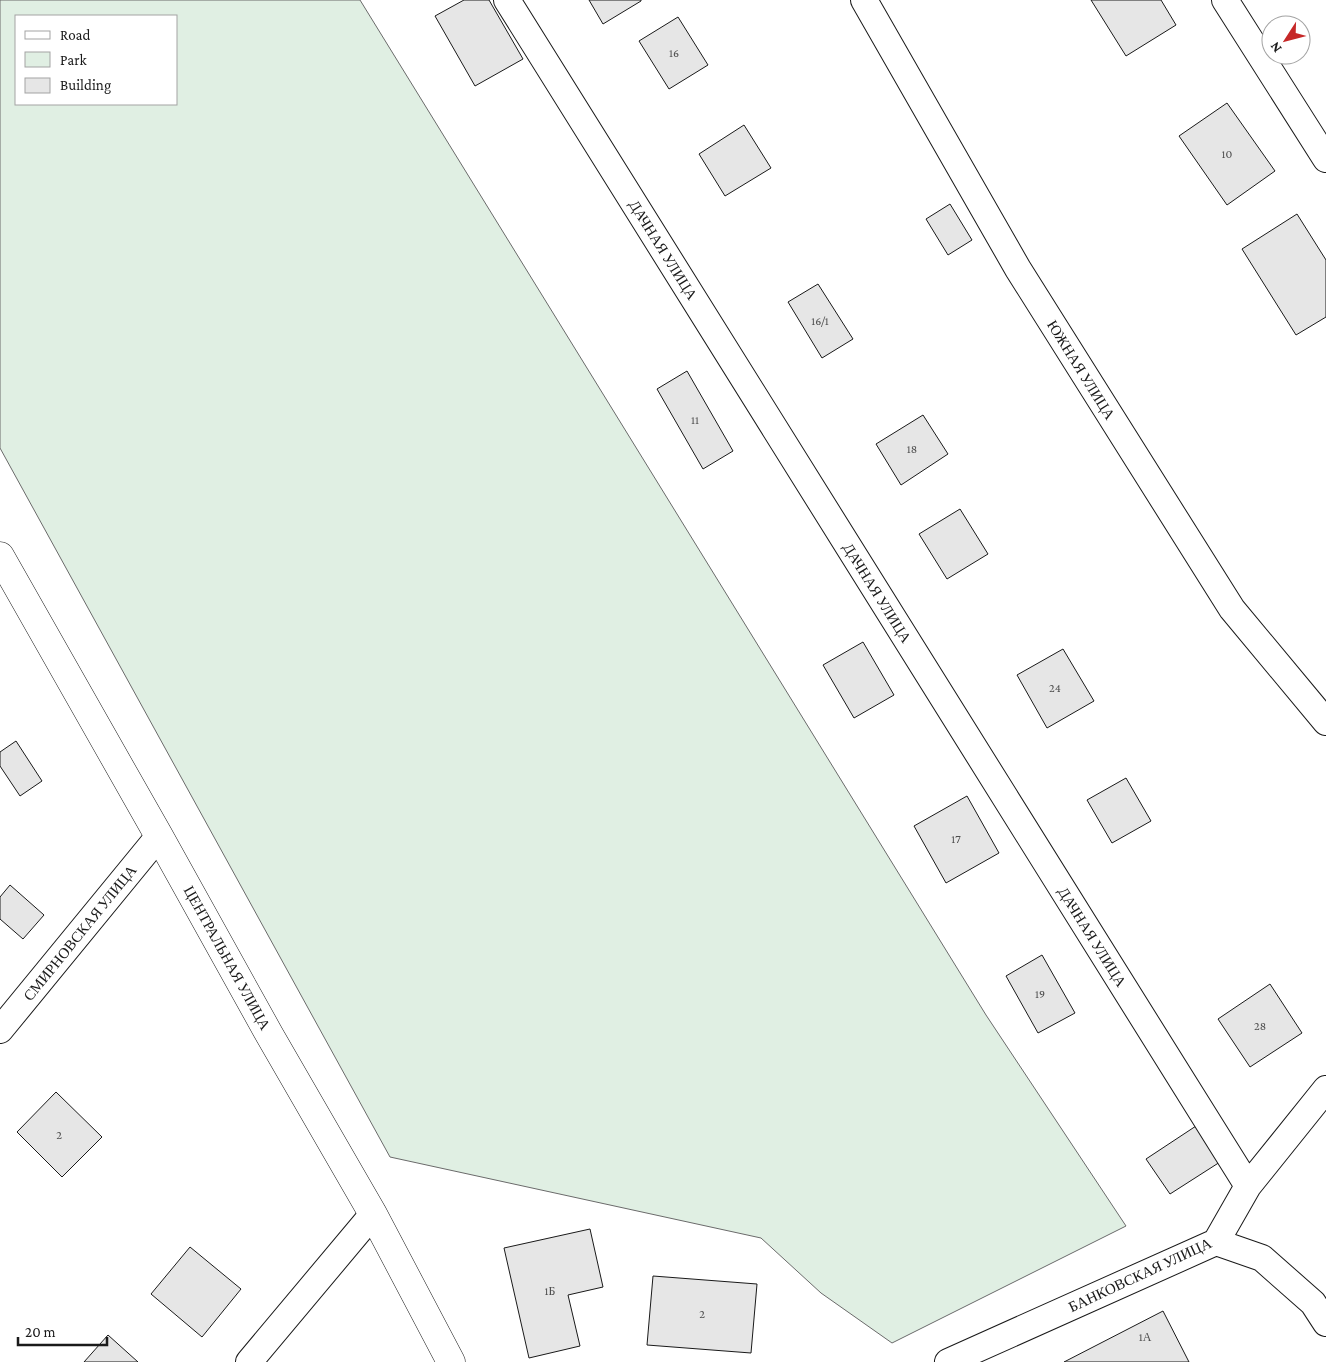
<svg xmlns="http://www.w3.org/2000/svg" width="1326" height="1362" font-family="'Crimson Pro',serif">
  <style>
    .green { fill: #e0efe3; stroke: #6a6a6a; fill-rule: evenodd }
    .building { fill: #e6e6e6; stroke: #1a1a1a }
    .lines { fill: none; stroke-linecap: round; stroke-linejoin: round }
    .minor-casing { stroke: #1a1a1a; stroke-width: 28 }
    .tertiary-casing { stroke: #1a1a1a; stroke-width: 29 }
    .minor { stroke: #fff; stroke-width: 26 }
    .tertiary { stroke: #fff; stroke-width: 28 }
    .labels { text-anchor: middle; stroke-width: 4; stroke-linejoin: round; paint-order: stroke }
    .number-label { font-size: 12px; fill: #4d4d4d }
    .street-label { font-size: 15px; fill: #1a1a1a; stroke: #fff }
  </style>
  <rect width="100%" height="100%" fill="#fff"/>
  <path class="green" d="M0,0H360L986,1015L1126,1226L892,1343L821,1293L761,1238L390,1157L0,448ZM16,16H176V104H16Z"/>
  <path class="building" d="M464,0H489L523,59L475,86L435,16Z
    M589,0H641V1L603,24Z
    M1091,0H1161L1176,25L1126,56Z
    M678,17L708,65L669,89L639,41Z
    M1227,103L1275,171L1227,205L1179,136Z
    M744,125L771,168L725,196L699,154Z
    M950,204L972,240L948,255L926,219Z
    M1297,214L1326,260V317L1296,335L1242,249Z
    M818,284L853,339L822,358L788,302Z
    M687,371L733,451L703,469L657,389Z
    M923,415L948,454L901,485L876,444Z
    M960,509L988,554L947,579L919,534Z
    M863,642L894,695L854,718L823,665Z
    M1063,649L1094,701L1047,728L1017,675Z
    M16,741L42,781L20,796L0,766V752Z
    M1126,778L1151,821L1112,843L1087,800Z
    M967,796L999,853L946,883L914,826Z
    M10,885L44,915L23,939L0,919V897Z
    M1042,955L1075,1013L1038,1033L1006,976Z
    M1270,984L1302,1033L1250,1067L1218,1019Z
    M56,1092L102,1137L62,1177L17,1132Z
    M1196,1126L1220,1162L1170,1194L1146,1159Z
    M590,1229L603,1287L568,1295L580,1346L529,1358L504,1248Z
    M190,1247L241,1289L202,1337L151,1294Z
    M653,1276L757,1284L751,1353L647,1345Z
    M1163,1311L1189,1362H1064Z
    M108,1335L138,1362H84Z"/>
  <g class="lines">
    <defs>
      <path id="minor" d="M507,0L1248,1186
        M864,0L1018,269L1232,609L1326,722
        M1225,0L1326,159
        M0,1030L159,836
        M1216,1242L1262,1258L1313,1303L1326,1323
        M249,1362L373,1214
        M948,1362L1216,1242L1248,1186L1326,1089"/>
      <path id="tertiary" d="M0,556L159,836L269,1034L373,1214L451,1362"/>
    </defs>
    <use href="#minor" class="minor-casing"/>
    <use href="#tertiary" class="tertiary-casing"/>
    <use href="#minor" class="minor"/>
    <use href="#tertiary" class="tertiary"/>
  </g>
  <g class="labels">
    <g class="number-label">
      <text x="674" y="57">16</text>
      <text x="1227" y="158">10</text>
      <text x="820" y="325">16/1</text>
      <text x="695" y="424">11</text>
      <text x="912" y="453">18</text>
      <text x="1055" y="692">24</text>
      <text x="956" y="843">17</text>
      <text x="1040" y="998">19</text>
      <text x="1260" y="1030">28</text>
      <text x="59" y="1139">2</text>
      <text x="550" y="1295">1Б</text>
      <text x="702" y="1318">2</text>
      <text x="1145" y="1341">1А</text>
    </g>
    <g class="street-label">
      <text transform="translate(663 250) rotate(58)" y="5">ДАЧНАЯ УЛИЦА</text>
      <text transform="translate(1081 370) rotate(58)" y="5">ЮЖНАЯ УЛИЦА</text>
      <text transform="translate(877 593) rotate(58)" y="5">ДАЧНАЯ УЛИЦА</text>
      <text transform="translate(80 933) rotate(-51)" y="5">СМИРНОВСКАЯ УЛИЦА</text>
      <text transform="translate(1092 937) rotate(58)" y="5">ДАЧНАЯ УЛИЦА</text>
      <text transform="translate(227 958) rotate(61)" y="5">ЦЕНТРАЛЬНАЯ УЛИЦА</text>
      <text transform="translate(1140 1275) rotate(-25)" y="5">БАНКОВСКАЯ УЛИЦА</text>
    </g>
  </g>
  <rect x="15" y="15" width="162" height="90" fill="#ffffff" stroke="#a3a3a3"/>
  <rect x="25" y="31" width="25" height="8" fill="#ffffff" stroke="#a3a3a3"/>
  <text x="60" y="40" font-size="15" fill="#1a1a1a">Road</text>
  <rect x="25" y="52" width="25" height="15" fill="#e0efe3" stroke="#a3a3a3"/>
  <text x="60" y="65" font-size="15" fill="#1a1a1a">Park</text>
  <rect x="25" y="78" width="25" height="15" fill="#e6e6e6" stroke="#a3a3a3"/>
  <text x="60" y="90" font-size="15" fill="#1a1a1a">Building</text>
  <g transform="translate(1286 40) rotate(234)"><circle r="24" fill="#ffffff" stroke="#a3a3a3"/>
  <path d="M0-4L9 19L0 12L-9 19Z" fill="#c62828"/>
  <text y="-8" font-size="14" font-weight="bold" text-anchor="middle" fill="#1a1a1a">N</text>
  </g>
  <path d="M18 1337v8h89v-8" fill="none" stroke="#1a1a1a" stroke-width="2.5"/>
  <text x="25" y="1337" font-size="15" fill="#1a1a1a" stroke="#ffffff" stroke-width="4" paint-order="stroke">20 m</text>
</svg>
